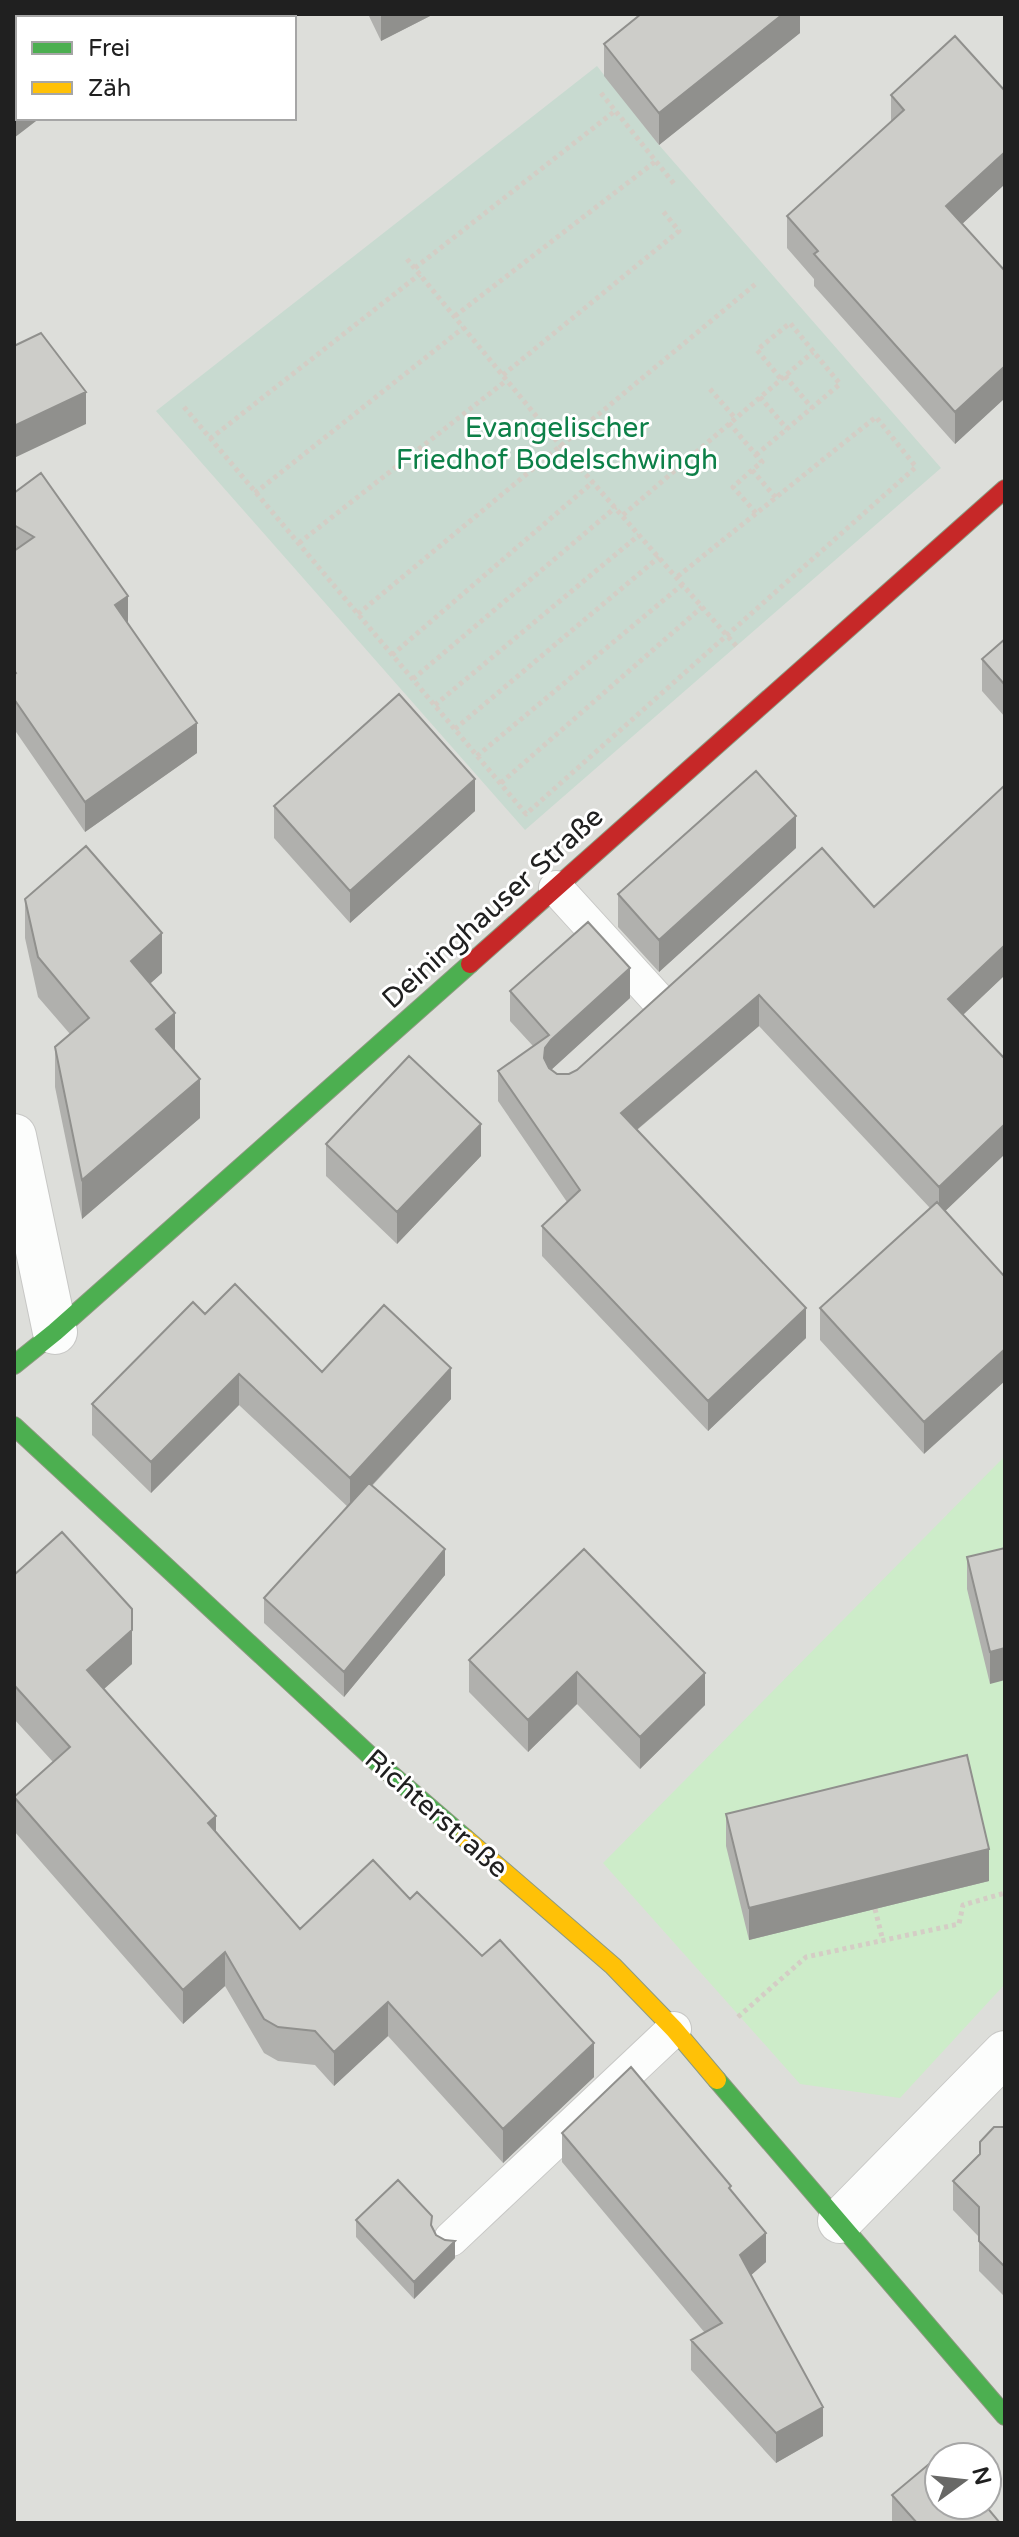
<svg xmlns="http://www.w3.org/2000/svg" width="1019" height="2537" font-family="'Varela Round',sans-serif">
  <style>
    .residential { fill: #dddeda; fill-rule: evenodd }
    .grass { fill: #cdecc9 }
    .cemetery { fill: #c8dad0 }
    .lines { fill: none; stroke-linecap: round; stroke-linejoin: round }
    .lane-casing { stroke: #c7c7c5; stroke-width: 36 }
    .street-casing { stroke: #c7c7c5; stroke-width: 46 }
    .fast-casing { stroke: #8d9a80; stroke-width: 20 }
    .slow-casing { stroke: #8d9a80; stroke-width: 20 }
    .jam-casing { stroke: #8d9a80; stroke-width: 20 }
    .path { stroke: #d4cdc5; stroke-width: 5; stroke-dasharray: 4 4; stroke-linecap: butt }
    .lane { stroke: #fcfdfc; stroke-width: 34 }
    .street { stroke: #fcfdfc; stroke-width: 44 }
    .fast { stroke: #4caf50; stroke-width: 18 }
    .slow { stroke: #ffc107; stroke-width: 18 }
    .jam { stroke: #c62828; stroke-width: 18 }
    .wall { fill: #b0b0ad }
    .shaded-wall { fill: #90908d }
    .building { fill: #cdcdc9; stroke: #90908d; stroke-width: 2 }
    .labels { text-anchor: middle; stroke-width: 6; stroke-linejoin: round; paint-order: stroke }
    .park-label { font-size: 28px; fill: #0d8048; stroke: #fff }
    .street-label { font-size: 28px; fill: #202020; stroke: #fff }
  </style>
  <rect width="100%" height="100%" fill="#eeefe9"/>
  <path class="residential" d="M14,14H1005V2523H14ZM18,18H294V118H18ZM939,2457H987V2505H939Z"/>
  <path class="grass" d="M1005,1456V1984L900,2098L800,2084L603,1863Z"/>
  <path class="cemetery" d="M597,66L659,145L941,468L525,830L156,411Z"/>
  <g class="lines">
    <defs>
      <path id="lane" d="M556,888L658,1000
        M451,2239L674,2029"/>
      <path id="street" d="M14,1136L55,1332
        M840,2221L1005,2053"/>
      <path id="fast" d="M14,1365L55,1332L470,964
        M14,1426L378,1763L465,1838
        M717,2080L1005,2416"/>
      <path id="slow" d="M465,1838L613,1966L674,2029L717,2080"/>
      <path id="jam" d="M470,964L1005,489"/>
    </defs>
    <use href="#lane" class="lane-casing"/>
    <use href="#street" class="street-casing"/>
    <use href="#fast" class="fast-casing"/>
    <use href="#slow" class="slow-casing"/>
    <use href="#jam" class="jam-casing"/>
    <path class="path" d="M601,93L675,185
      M407,259L560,445L738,648
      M415,268L615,111
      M455,316L656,161
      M503,375L679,231L662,210
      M785,376L812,408
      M710,389L735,418
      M760,397L787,429
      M184,407L526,814L916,467L876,417L677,577
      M729,423L762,462L752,470L776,498
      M210,439L420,274
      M756,455L840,384L790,323L757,350L781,379
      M752,470L733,487L756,513
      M255,493L463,328
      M623,515L813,352
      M299,543L507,380
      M358,614L758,282
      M392,655L593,482
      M413,679L616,507
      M435,705L639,535
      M455,729L659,557
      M477,756L683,584
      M501,783L702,607
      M875,1909L883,1941
      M738,2017L806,1957L959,1924L963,1905L1005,1893"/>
    <use href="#lane" class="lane"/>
    <use href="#street" class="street"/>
    <use href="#fast" class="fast"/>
    <use href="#slow" class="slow"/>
    <use href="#jam" class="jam"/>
  </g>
  <path class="wall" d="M368,14H434L381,41Z
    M800,14V33L659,145L604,76V44Z
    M1005,91V184L962,224L1005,271V398L955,444L814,286V279L787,248V216L891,123V95Z
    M14,493L128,625L197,753L85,832L14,729Z
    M1005,639V717L982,691V659Z
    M274,806L475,811L350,923L274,838Z
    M796,848L659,972L618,927V894Z
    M25,899L162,973L150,983L200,1118L82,1219L55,1087V1047L70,1034L38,997L25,938Z
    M874,907L1005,975L963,1015L1005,1154L945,1211L924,1454L820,1340V1308L930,1208L759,1026L637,1130L806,1338L708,1431L542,1256V1226L567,1202L498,1101V1071L533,1046L510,1021V991L630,998L551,1070L557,1074H569Z
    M326,1144L481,1156L397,1244L326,1176Z
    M205,1314L322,1372L451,1399L372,1486L445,1575L344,1697L264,1623V1598L348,1507L239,1405L151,1493L92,1435V1404Z
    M1005,1548L990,1684L967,1589V1557Z
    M584,1549L705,1705L640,1769L577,1704L528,1752L469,1692V1660Z
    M14,1575L132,1664L104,1689L216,1832L300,1929L410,1899L594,2077L503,2163L388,2036L334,2086L315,2065L278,2061L264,2053L225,1986L183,2024L14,1831V1796L53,1762L14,1719Z
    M726,1814L989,1881L749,1940L726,1846Z
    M1005,2127V2297L979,2271V2237L953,2210V2181L980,2154Z
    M562,2133L731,2190L766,2262L751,2275L823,2436L776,2463L691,2370V2340L705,2333L562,2162Z
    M356,2220L432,2226L436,2235L455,2258L414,2299L356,2237Z
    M892,2495L1000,2523H892Z"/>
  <path class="shaded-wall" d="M180,14H217V17L215,18H175Z
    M381,14H434L381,41Z
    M783,14H800V33L659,145V113Z
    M18,104V118H40L14,138V107Z
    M1005,152V184L946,239V206Z
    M1005,366V398L955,444V412Z
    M86,392V424L14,458V426Z
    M128,596V626L115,605Z
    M197,723V753L85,832V802Z
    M475,779V811L350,923V891Z
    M796,816V848L659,972V940Z
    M162,933V973L131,1001V961Z
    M1005,945V975L948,1029V999Z
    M630,968V998L551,1070L544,1058L545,1048L551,1040Z
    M759,995V1026L621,1143V1113Z
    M175,1013V1052L156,1029Z
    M200,1079V1118L82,1219V1180Z
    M481,1124V1156L397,1244V1212Z
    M1005,1124V1154L939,1217V1187Z
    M806,1308V1338L708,1431V1401Z
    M1005,1349V1381L924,1454V1422Z
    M451,1368V1399L350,1509V1478Z
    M239,1374V1405L151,1493V1462Z
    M445,1549V1575L344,1697V1672Z
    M132,1630V1664L87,1704V1670Z
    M1005,1648V1680L990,1684V1652Z
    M577,1672V1704L528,1752V1720Z
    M705,1673V1705L640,1769V1737Z
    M216,1816V1849L208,1823Z
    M989,1849V1881L749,1940V1908Z
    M225,1952V1986L183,2024V1990Z
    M388,2002V2036L334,2086V2052Z
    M594,2043V2077L503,2163V2129Z
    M766,2233V2262L740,2285V2255Z
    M455,2241V2258L414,2299V2282Z
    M823,2407V2436L776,2463V2433Z"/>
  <path class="building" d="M14,14H180L175,18H18V104L14,107Z
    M641,14H783L659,113L604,44Z
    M955,36L1005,91V152L946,206L1005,271V366L955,412L814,254L818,251L787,216L904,110L891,95Z
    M41,333L86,392L14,426V346Z
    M41,473L128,596L115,605L197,723L85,802L14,699V675L16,673L14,670V551L34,537L14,525V493Z
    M1005,639V685L982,659Z
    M399,694L475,779L350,891L274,806Z
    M756,771L796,816L659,940L618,894Z
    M1005,785V945L948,999L1005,1059V1124L939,1187L759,995L621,1113L806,1308L708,1401L542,1226L580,1190L498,1071L549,1035L510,991L588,922L630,968L551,1040L545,1048L544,1058L549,1068L557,1074H569L577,1070L822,848L874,907Z
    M86,846L162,933L131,961L175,1013L156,1029L200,1079L82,1180L55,1047L89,1018L38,957L25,899Z
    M409,1056L481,1124L397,1212L326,1144Z
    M937,1202L1005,1277V1349L924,1422L820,1308Z
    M235,1284L322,1372L384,1305L451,1368L350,1478L239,1374L151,1462L92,1404L193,1302L205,1314Z
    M369,1483L445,1549L344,1672L264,1598Z
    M62,1532L132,1609V1630L87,1670L216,1816L208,1823L300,1929L373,1860L410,1899L417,1892L482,1956L500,1940L594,2043L503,2129L388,2002L334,2052L315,2031L278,2027L264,2019L225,1952L183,1990L14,1797L70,1747L14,1685V1575Z
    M1005,1548V1648L990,1652L967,1557Z
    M584,1549L705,1673L640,1737L577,1672L528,1720L469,1660Z
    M967,1755L989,1849L749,1908L726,1814Z
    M631,2067L731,2186L729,2188L766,2233L740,2255L823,2407L776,2433L691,2340L722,2323L562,2133Z
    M994,2127H1005V2267L979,2241V2207L953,2181L980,2154V2142Z
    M398,2180L432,2216L431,2225L436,2235L445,2240L455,2241L414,2282L356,2220Z
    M941,2454L944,2457H939V2505H985L1000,2523H917L892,2495Z"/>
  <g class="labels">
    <g class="park-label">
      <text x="557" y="437">Evangelischer<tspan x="557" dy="32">Friedhof Bodelschwingh</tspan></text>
    </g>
    <g class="street-label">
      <text transform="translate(492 907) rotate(-42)" y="10">Deininghauser Straße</text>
      <text transform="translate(437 1813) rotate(41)" y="10">Richterstraße</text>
    </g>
  </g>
  <rect width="1019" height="2537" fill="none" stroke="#202020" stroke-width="32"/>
  <rect x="16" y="16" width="280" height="104" fill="#ffffff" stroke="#a6a6a6" stroke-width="2"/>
  <rect x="32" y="42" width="40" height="12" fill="#4caf50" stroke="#a6a6a6" stroke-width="2"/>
  <text x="88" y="56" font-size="24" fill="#202020">Frei</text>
  <rect x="32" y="82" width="40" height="12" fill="#ffc107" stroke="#a6a6a6" stroke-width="2"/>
  <text x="88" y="96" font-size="24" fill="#202020">Zäh</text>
  <g transform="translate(963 2481) rotate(75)"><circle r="38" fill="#ffffff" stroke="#a6a6a6" stroke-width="2"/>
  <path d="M0-6L14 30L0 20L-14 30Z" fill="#686866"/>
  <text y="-12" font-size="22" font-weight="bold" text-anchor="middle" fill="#202020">N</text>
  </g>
</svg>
